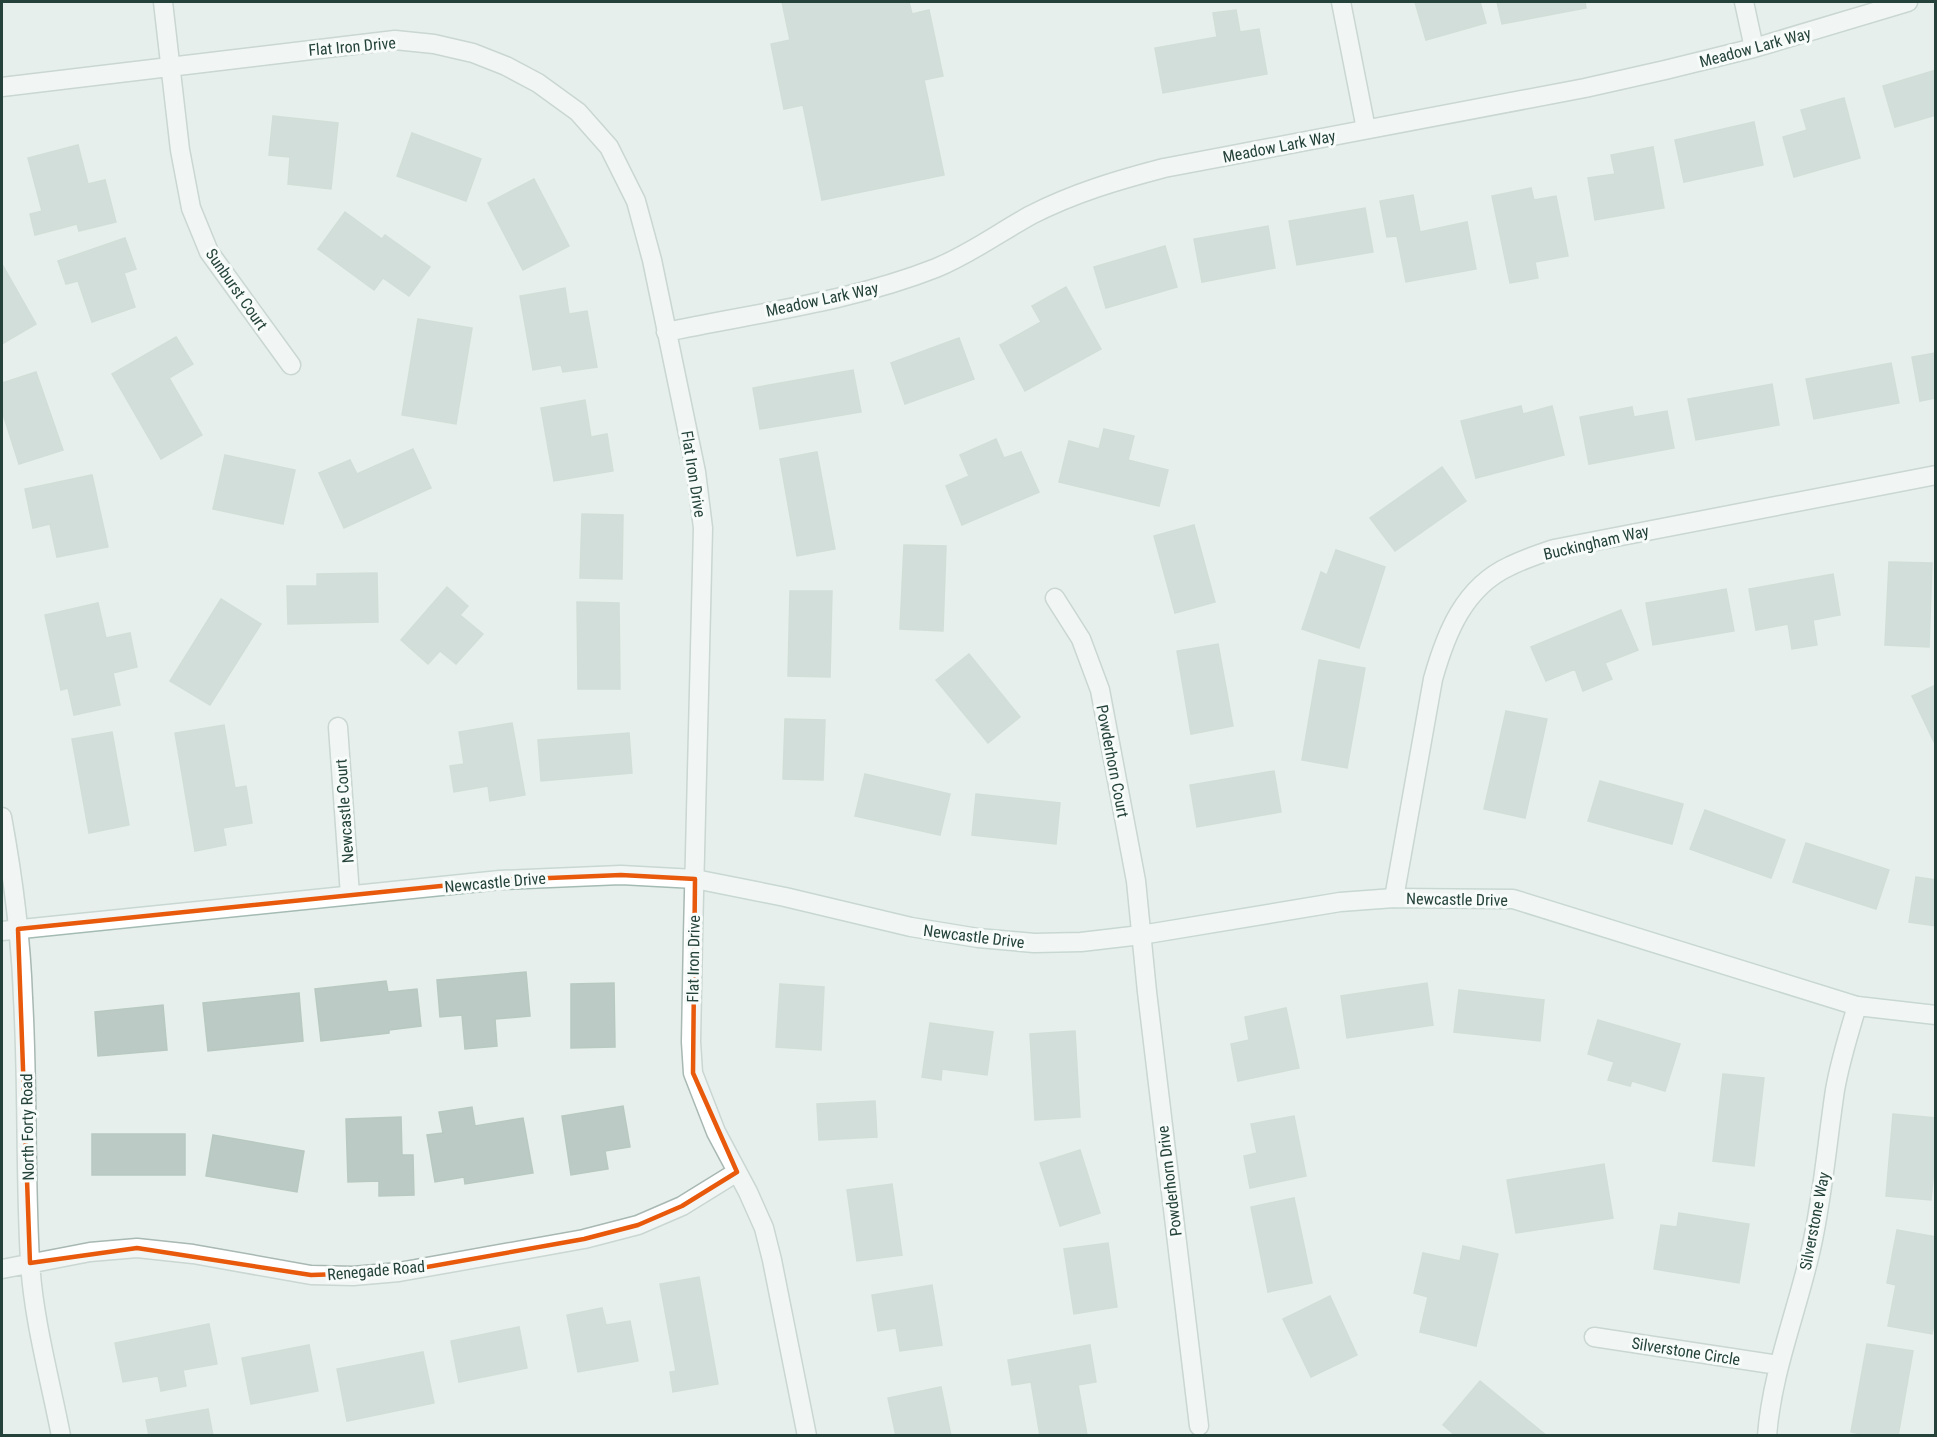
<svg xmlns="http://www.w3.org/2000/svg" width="1937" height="1437" font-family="'Roboto Condensed',sans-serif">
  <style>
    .building { fill: #bbcac4; stroke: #b8c9c2; stroke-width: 1.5 }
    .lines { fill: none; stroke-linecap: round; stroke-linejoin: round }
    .street-casing { stroke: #a8b8b2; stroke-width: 21 }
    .secondary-casing { stroke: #a4bbb3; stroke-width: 21 }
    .street { stroke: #fff; stroke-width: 18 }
    .secondary { stroke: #fff; stroke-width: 18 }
    .marked { fill: none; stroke: #e8590c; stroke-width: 4.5; stroke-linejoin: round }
    .labels { text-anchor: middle; stroke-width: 6; stroke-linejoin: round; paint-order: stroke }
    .street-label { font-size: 16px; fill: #24423a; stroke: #f7fbf9 }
  </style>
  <rect width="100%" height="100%" fill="#e6efeb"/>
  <path class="building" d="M782,2H909L912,14L929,10L943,76L924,80L944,175L822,200L803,105L784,109L771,44L790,40Z
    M1415,2H1480L1486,23L1426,40Z
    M1497,2H1585L1586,8L1502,24Z
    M1236,10L1240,32L1259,29L1267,74L1163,93L1155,48L1217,37L1213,13Z
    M1936,70V115L1895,127L1883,86Z
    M1844,98L1860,158L1794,177L1783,137L1807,130L1801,110Z
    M273,116L338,123L331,189L288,184L290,157L269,155Z
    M1754,122L1763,165L1684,182L1675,140Z
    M412,133L481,159L466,201L397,176Z
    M78,145L88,184L105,180L116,222L79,231L77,224L35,235L30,214L42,211L28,158Z
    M1653,147L1664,208L1595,220L1588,178L1615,174L1611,155Z
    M534,179L569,246L523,270L488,203Z
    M1531,188L1534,200L1556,196L1568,256L1535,262L1538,278L1510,283L1492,196Z
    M1413,195L1420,232L1467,222L1476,269L1406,282L1397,236L1387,237L1380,201Z
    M1365,208L1373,252L1297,265L1289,221Z
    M345,212L382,239L385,235L430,267L409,296L383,278L374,290L318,249Z
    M1268,226L1275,268L1202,282L1194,239Z
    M125,238L136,269L124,273L135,307L92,322L78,281L66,284L58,261Z
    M1165,246L1177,287L1106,308L1094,267Z
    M2,264L36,324L2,344Z
    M1066,287L1101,349L1025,391L1000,345L1041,322L1032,306Z
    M565,288L569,314L587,311L597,367L563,372L561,365L533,370L520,296Z
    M418,319L472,328L456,424L402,415Z
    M176,337L193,364L169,378L202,435L161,459L112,374Z
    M959,338L974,379L905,404L891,363Z
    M1936,353V398L1920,401L1912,357Z
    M1891,363L1899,403L1814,419L1806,379Z
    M853,370L861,412L760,429L753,388Z
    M36,372L63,450L19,464L2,411V383Z
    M1772,384L1779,425L1696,440L1688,399Z
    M585,400L591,437L607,434L613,471L554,481L541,408Z
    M1521,406L1523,414L1552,406L1564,455L1476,478L1461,421Z
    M1632,407L1634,417L1667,411L1674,448L1589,464L1580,417Z
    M1104,429L1134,436L1128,460L1168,470L1159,506L1059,482L1069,441L1099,449Z
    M996,439L1004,458L1021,452L1039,492L962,525L946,486L969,476L960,455Z
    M413,449L431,488L344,528L319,473L350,460L357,474Z
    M817,452L835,549L797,556L780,459Z
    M225,455L295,470L283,524L213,509Z
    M1442,467L1466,501L1395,551L1370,518Z
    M92,475L108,547L57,557L50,524L33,528L25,489Z
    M582,514L623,515L622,579L580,578Z
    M1194,525L1215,602L1175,613L1154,536Z
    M904,545L946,546L943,631L900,629Z
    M1336,550L1385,567L1359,648L1302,629L1321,572L1327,575Z
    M1889,562L1932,563L1929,647L1885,645Z
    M377,573L378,622L288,624L287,586H317V574Z
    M1833,574L1840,615L1813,620L1817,645L1792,649L1788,624L1756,630L1749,589Z
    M447,587L468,606L460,615L483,634L456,664L440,651L428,664L401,640Z
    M1726,589L1734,631L1653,645L1646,603Z
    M790,591H832L830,677L788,676Z
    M221,599L261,624L210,705L170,681Z
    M577,602L619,603L620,689H578Z
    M98,603L106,638L130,633L137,667L113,673L120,705L74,715L68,688L61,690L45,615Z
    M1621,610L1638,650L1605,663L1612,679L1583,691L1575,669L1546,681L1531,647Z
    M1218,644L1233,726L1191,734L1177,651Z
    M969,654L1020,717L988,743L936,680Z
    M1319,660L1365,668L1347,768L1302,760Z
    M1936,685V746L1912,696Z
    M1506,711L1547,719L1525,818L1484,809Z
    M785,719L825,720L823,780L783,779Z
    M512,723L525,795L490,801L488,786L454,792L450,766L464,764L459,732Z
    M224,725L235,788L246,786L252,823L223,828L226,845L195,851L175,733Z
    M112,732L129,825L89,833L72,739Z
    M629,733L632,773L541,781L538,740Z
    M1274,771L1281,812L1197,827L1190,785Z
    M865,774L950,794L940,835L855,816Z
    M1600,781L1683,804L1672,844L1588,821Z
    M976,794L1060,803L1056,844L972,835Z
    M1705,810L1785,840L1771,878L1690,849Z
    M1806,843L1889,870L1876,909L1793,882Z
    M1916,877L1936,880V926L1909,922Z
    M526,972L530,1016L495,1019L497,1046L465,1049L462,1015L440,1017L437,980Z
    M386,981L388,992L417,989L421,1026L389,1030V1033L321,1041L315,989Z
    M614,983L615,1047L571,1048V984Z
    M1427,983L1433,1025L1347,1038L1341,996Z
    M780,984L824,987L821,1050L776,1047Z
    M1459,990L1544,1000L1540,1041L1454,1032Z
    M299,993L303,1041L208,1051L203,1003Z
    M163,1005L167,1050L98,1056L95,1012Z
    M1286,1008L1299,1068L1238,1081L1231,1044L1249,1040L1245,1017Z
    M1598,1020L1680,1044L1665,1091L1632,1081L1630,1086L1608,1080L1614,1062L1588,1054Z
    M930,1023L993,1032L987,1075L942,1069L941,1080L922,1077Z
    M1075,1031L1080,1117L1035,1120L1030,1034Z
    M1723,1074L1764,1078L1754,1166L1713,1161Z
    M875,1101L877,1137L819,1140L817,1104Z
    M623,1106L630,1147L605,1151L608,1169L571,1175L562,1116Z
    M472,1107L475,1126L523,1118L533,1173L465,1184L464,1177L435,1182L427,1135L443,1133L439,1112Z
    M1893,1114L1936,1118V1148L1931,1200L1886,1196Z
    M1294,1116L1306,1176L1250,1188L1244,1156L1257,1153L1251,1124Z
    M401,1117L402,1155H413L414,1195L379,1196V1181L348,1182L346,1119Z
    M92,1134H185V1175H92Z
    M213,1135L304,1151L297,1192L206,1176Z
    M1080,1150L1100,1213L1060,1226L1040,1163Z
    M1604,1164L1613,1218L1516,1233L1507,1180Z
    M892,1184L902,1255L857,1261L847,1190Z
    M1294,1198L1312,1283L1268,1292L1251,1207Z
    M1679,1213L1749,1224L1739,1283L1654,1269L1661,1225L1677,1227Z
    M1897,1230L1936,1237V1316L1932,1334L1888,1326L1896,1285L1887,1283Z
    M1108,1243L1117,1307L1074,1314L1064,1249Z
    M1463,1246L1498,1254L1476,1346L1420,1332L1428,1297L1414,1293L1423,1253L1460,1261Z
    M699,1277L718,1384L673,1392L670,1372L676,1371L660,1284Z
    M932,1285L942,1345L900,1351L896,1328L878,1331L872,1295Z
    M1330,1296L1357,1355L1311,1377L1283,1319Z
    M602,1308L606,1325L630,1321L638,1361L578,1372L567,1315Z
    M209,1324L217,1364L183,1370L186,1386L161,1391L158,1376L123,1382L115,1343Z
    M519,1327L527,1368L459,1382L451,1341Z
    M1867,1344L1913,1351L1898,1436H1871L1851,1432Z
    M309,1345L318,1391L251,1404L242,1358Z
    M1090,1345L1096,1382L1078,1385L1087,1435L1040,1436L1031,1382L1012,1385L1008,1360Z
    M423,1352L434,1403L347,1421L337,1369Z
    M1480,1381L1547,1436H1456L1443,1425Z
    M941,1387L951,1436H896L888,1398Z
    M208,1409L213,1436H149L146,1420Z"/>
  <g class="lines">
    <defs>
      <path id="street" d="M163,2L180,150L191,208L209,252L291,365
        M1341,2L1366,129
        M1744,2L1754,48
        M2,87L395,40L434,44L473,53L506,66L538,83L578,112L609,147L636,201L652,260L696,472L703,528L693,935L691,1042L693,1073L716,1132L748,1192L764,1228L772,1260L807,1436
        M666,332C756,313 850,302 936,268C970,254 1000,232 1031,215C1074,193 1118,180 1164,168L1585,88L1665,70L1754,48L1908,2
        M1055,598L1081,639L1100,690L1136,881L1147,992L1199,1426
        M338,727L350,895
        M2,817C13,877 21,937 23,998C28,1085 25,1173 30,1261C33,1318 50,1379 61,1436
        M1394,898L1433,679C1446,633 1464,587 1510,566C1524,559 1539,554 1554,549L1936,475
        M2,1269L90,1252L137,1248L193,1254L311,1275L353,1276L399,1272L584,1239L638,1225L682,1206L737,1172
        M1594,1337L1778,1365
        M1767,1436C1772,1371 1797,1312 1811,1249C1823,1196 1827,1143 1835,1090C1840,1061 1849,1033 1857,1006"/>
      <path id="secondary" d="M2,931L500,880L621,875L695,879L785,897L911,927L978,938L1034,943L1081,942L1141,935L1340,902L1394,898L1513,899L1857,1006L1936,1015"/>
    </defs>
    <use href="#street" class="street-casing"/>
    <use href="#secondary" class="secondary-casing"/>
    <use href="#street" class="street"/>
    <use href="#secondary" class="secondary"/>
  </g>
  <path d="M0 0H1937V1437H0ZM621,875L695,879L693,1073L737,1172L682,1206L638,1225L584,1239L399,1272L311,1275L137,1248L30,1263L18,929L500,880Z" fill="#e6efeb" fill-opacity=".55" fill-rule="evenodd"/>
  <path class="marked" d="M621,875L695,879L693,1073L737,1172L682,1206L638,1225L584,1239L399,1272L311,1275L137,1248L30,1263L18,929L500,880Z"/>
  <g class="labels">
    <g class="street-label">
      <text transform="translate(352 46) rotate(-5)" y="6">Flat Iron Drive</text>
      <text transform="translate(1755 47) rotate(-15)" y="6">Meadow Lark Way</text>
      <text transform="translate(1279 146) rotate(-11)" y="6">Meadow Lark Way</text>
      <text transform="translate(237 289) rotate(55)" y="6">Sunburst Court</text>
      <text transform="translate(822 299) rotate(-12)" y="6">Meadow Lark Way</text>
      <text transform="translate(694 474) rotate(81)" y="6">Flat Iron Drive</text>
      <text transform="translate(1596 542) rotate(-13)" y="6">Buckingham Way</text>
      <text transform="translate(1113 761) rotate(79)" y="6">Powderhorn Court</text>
      <text transform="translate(344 811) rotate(-94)" y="6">Newcastle Court</text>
      <text transform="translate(495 882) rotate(-5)" y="6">Newcastle Drive</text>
      <text transform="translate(1457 899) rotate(1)" y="6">Newcastle Drive</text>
      <text transform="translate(974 936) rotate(7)" y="6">Newcastle Drive</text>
      <text transform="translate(693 959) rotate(-89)" y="6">Flat Iron Drive</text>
      <text transform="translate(27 1127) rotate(-91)" y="6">North Forty Road</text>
      <text transform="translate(1169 1181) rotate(-97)" y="6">Powderhorn Drive</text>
      <text transform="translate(1814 1221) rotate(-79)" y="6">Silverstone Way</text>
      <text transform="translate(376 1270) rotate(-5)" y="6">Renegade Road</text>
      <text transform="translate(1686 1351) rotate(9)" y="6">Silverstone Circle</text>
    </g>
  </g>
  <rect width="1937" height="1437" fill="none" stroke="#24423a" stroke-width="6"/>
</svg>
